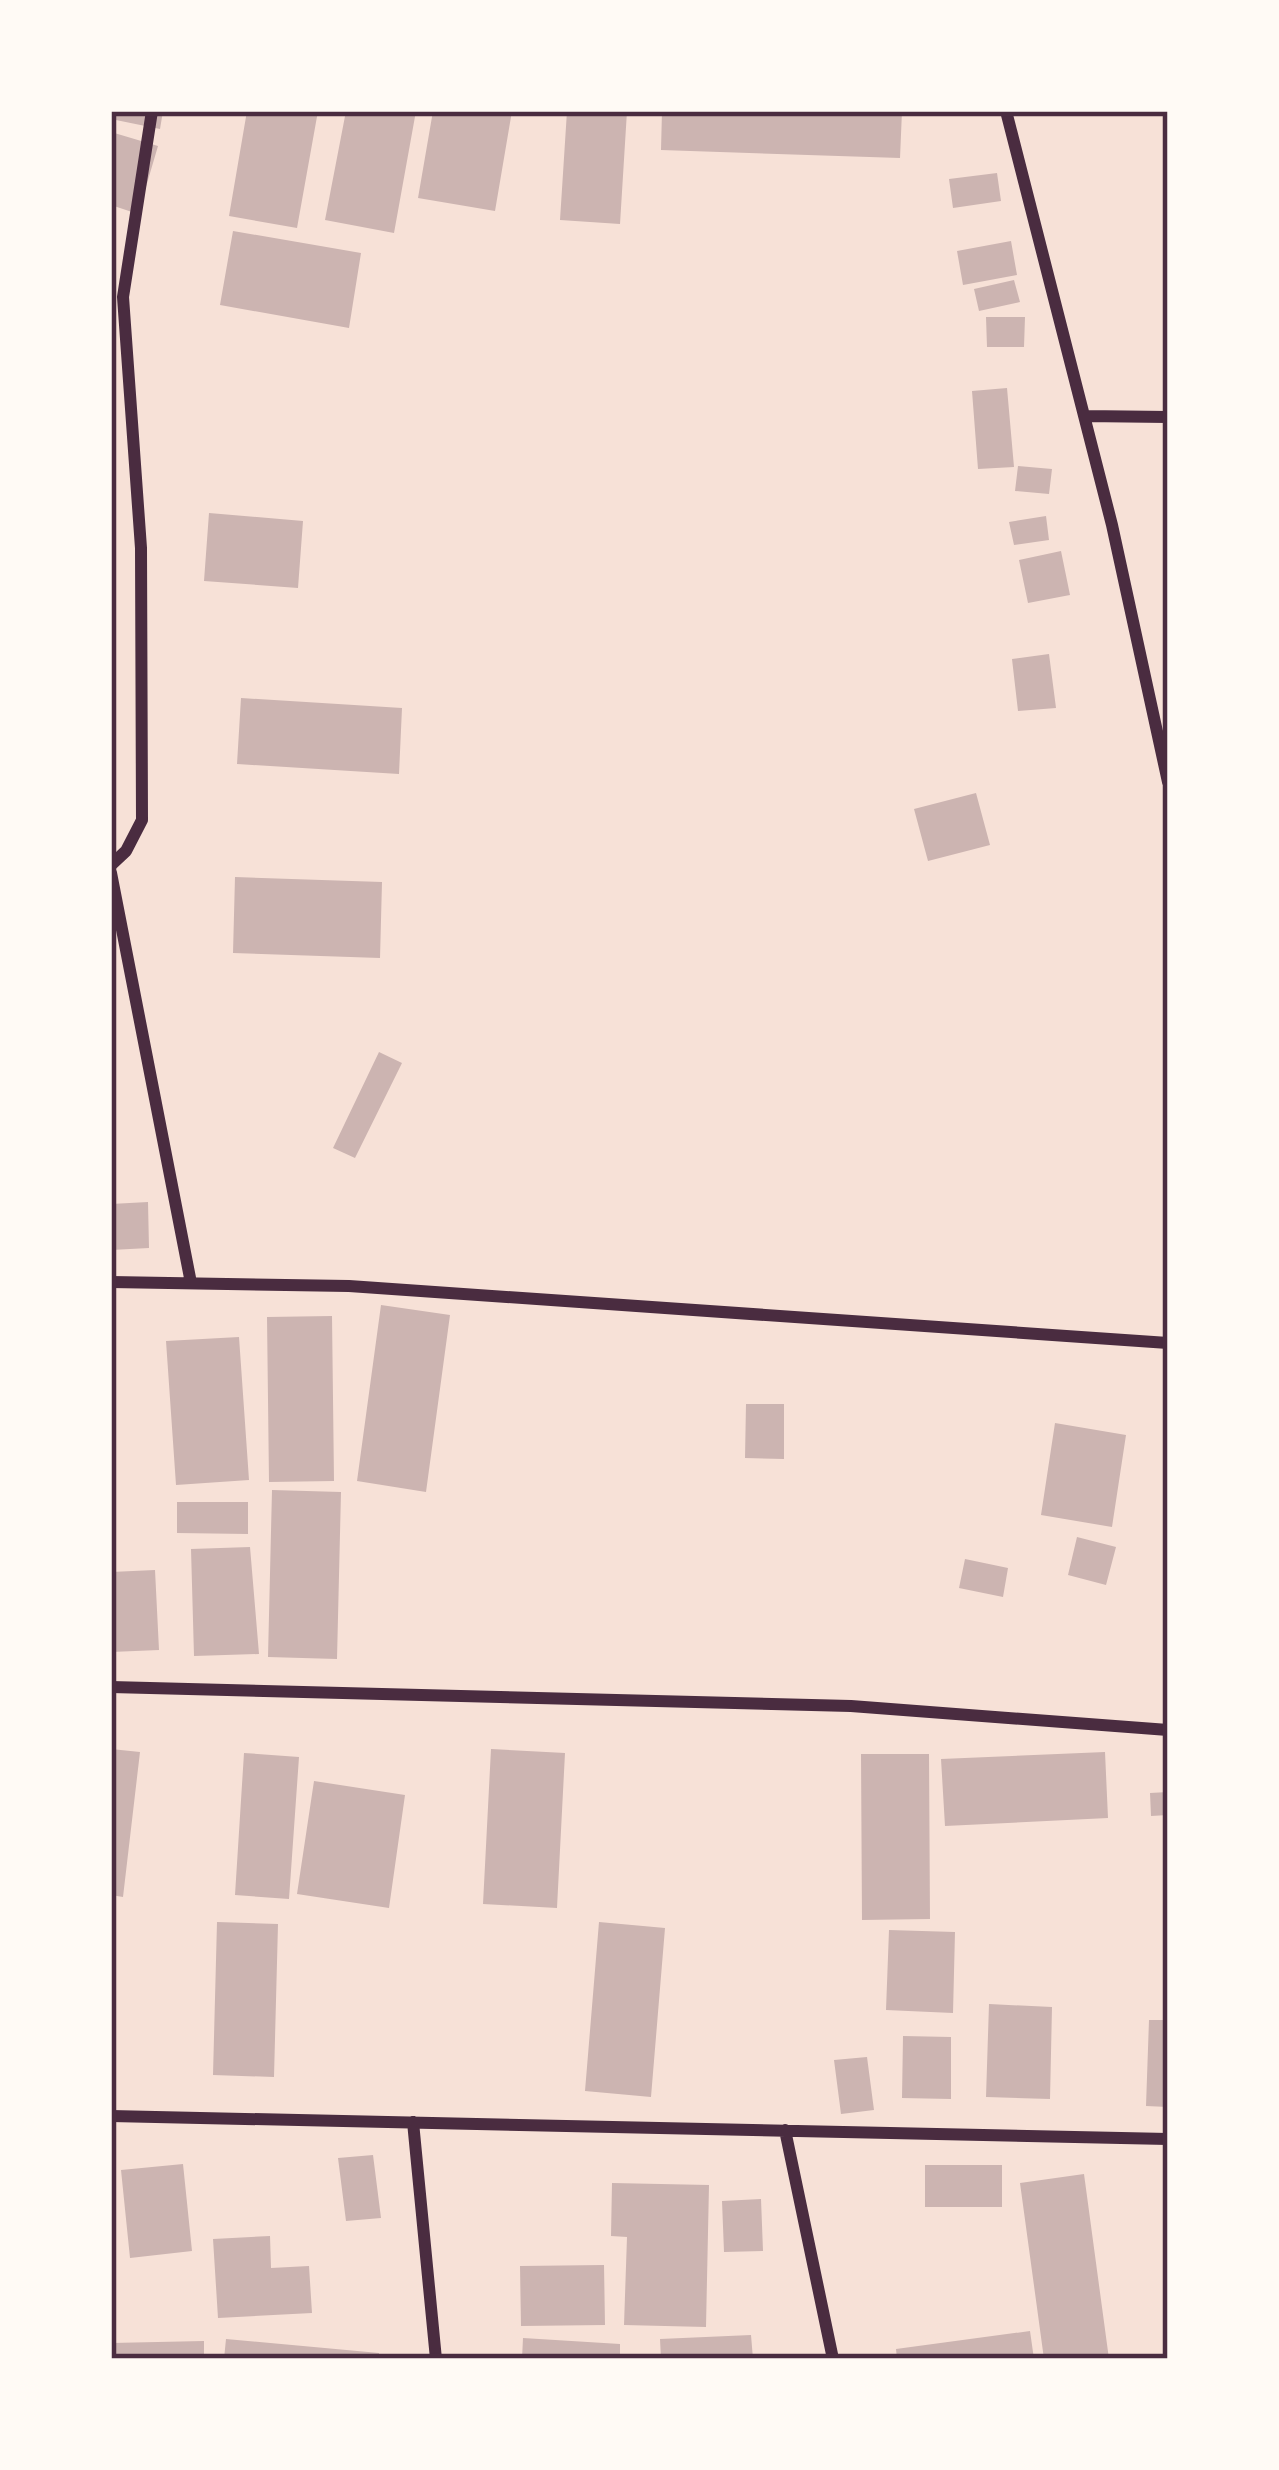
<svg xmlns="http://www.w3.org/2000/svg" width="1279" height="2470" font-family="Manrope,sans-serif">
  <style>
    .building { fill: #ccb4b1 }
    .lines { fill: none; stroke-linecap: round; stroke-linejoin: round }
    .minor { stroke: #4a2c40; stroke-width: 12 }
    .neatline { fill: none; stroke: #4a2c40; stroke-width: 4.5 }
  </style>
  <rect width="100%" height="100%" fill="#f7e1d7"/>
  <path class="building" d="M111,111H163L160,129L111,119Z
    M247,111H318L297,228L229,216Z
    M346,111H416L394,233L325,220Z
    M433,111H512L495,211L418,198Z
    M567,111H627L620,224L560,220Z
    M662,111H902L900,158L661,150Z
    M111,132L158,146L138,214L111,205Z
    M997,173L1001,201L953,208L949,179Z
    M233,231L361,253L349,328L220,305Z
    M1011,241L1017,275L963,285L957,251Z
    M1014,280L1020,302L979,311L974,289Z
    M986,317H1025L1024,347H987Z
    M1007,388L1014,467L978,469L972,391Z
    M1018,466L1052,469L1049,494L1015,491Z
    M209,513L303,521L298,588L204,581Z
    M1046,516L1049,540L1014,545L1009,522Z
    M1061,551L1070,595L1028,603L1019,560Z
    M1049,654L1056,708L1018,711L1012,659Z
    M241,698L402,708L399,774L237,764Z
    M976,793L990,845L928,861L914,809Z
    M235,877L382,882L380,958L233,953Z
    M379,1052L402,1063L355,1158L333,1148Z
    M148,1202L149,1248L111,1250V1204Z
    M381,1305L450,1315L426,1492L357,1481Z
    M332,1316L334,1481L269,1482L267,1317Z
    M239,1337L249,1480L176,1485L166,1341Z
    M746,1404H784V1459L745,1458Z
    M1055,1423L1126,1435L1112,1527L1041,1515Z
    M272,1490L341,1492L337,1659L268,1657Z
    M177,1502H248V1534L177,1533Z
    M1077,1537L1116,1547L1106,1585L1068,1575Z
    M250,1547L259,1654L194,1656L191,1549Z
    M965,1559L1008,1568L1003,1597L959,1588Z
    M155,1570L159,1650L111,1652V1572Z
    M111,1749L140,1752L123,1897L111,1895Z
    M491,1749L565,1753L557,1908L483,1904Z
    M1105,1752L1108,1818L945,1826L941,1759Z
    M244,1753L299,1757L289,1899L235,1895Z
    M861,1754H929L930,1919L862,1920Z
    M314,1781L405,1795L389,1908L297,1894Z
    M1168,1792V1815L1151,1816L1150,1793Z
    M217,1922L278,1924L274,2077L213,2075Z
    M599,1922L665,1928L651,2097L585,2091Z
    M889,1930L955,1932L953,2013L886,2010Z
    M989,2004L1052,2007L1050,2099L986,2097Z
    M1149,2020H1168V2107L1146,2106Z
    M903,2036L951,2037V2099L902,2098Z
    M867,2057L874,2110L841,2114L834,2060Z
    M373,2155L381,2218L346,2221L338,2158Z
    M183,2164L192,2251L130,2258L121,2170Z
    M925,2165H1002V2207H925Z
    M1084,2174L1109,2359H1044L1020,2183Z
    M612,2183L709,2185L706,2327L624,2325L627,2237L611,2236Z
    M761,2199L763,2251L724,2252L722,2201Z
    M270,2236L271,2268L309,2266L312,2313L218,2318L213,2239Z
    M604,2265L605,2325L521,2326L520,2266Z
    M1030,2331L1034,2359H897L896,2349Z
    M751,2335L753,2359H661L660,2339Z
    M523,2338L620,2344V2359H522Z
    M226,2339L379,2353V2359H224Z
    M204,2341V2359H111V2343Z"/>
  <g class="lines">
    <path class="minor" d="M1006,111L1112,525L1168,782
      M1084,416L1168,417
      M111,865L126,851L142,820L141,548L123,297L152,111
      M111,873L191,1283
      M111,1282L349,1286L1168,1343
      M111,1687L851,1706L1168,1730
      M111,2116L1168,2139
      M413,2122L436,2359
      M785,2130L833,2359"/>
  </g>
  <rect width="1279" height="2470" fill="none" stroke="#fffaf5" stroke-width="228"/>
  <rect x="114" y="114" width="1051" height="2242" class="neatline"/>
</svg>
